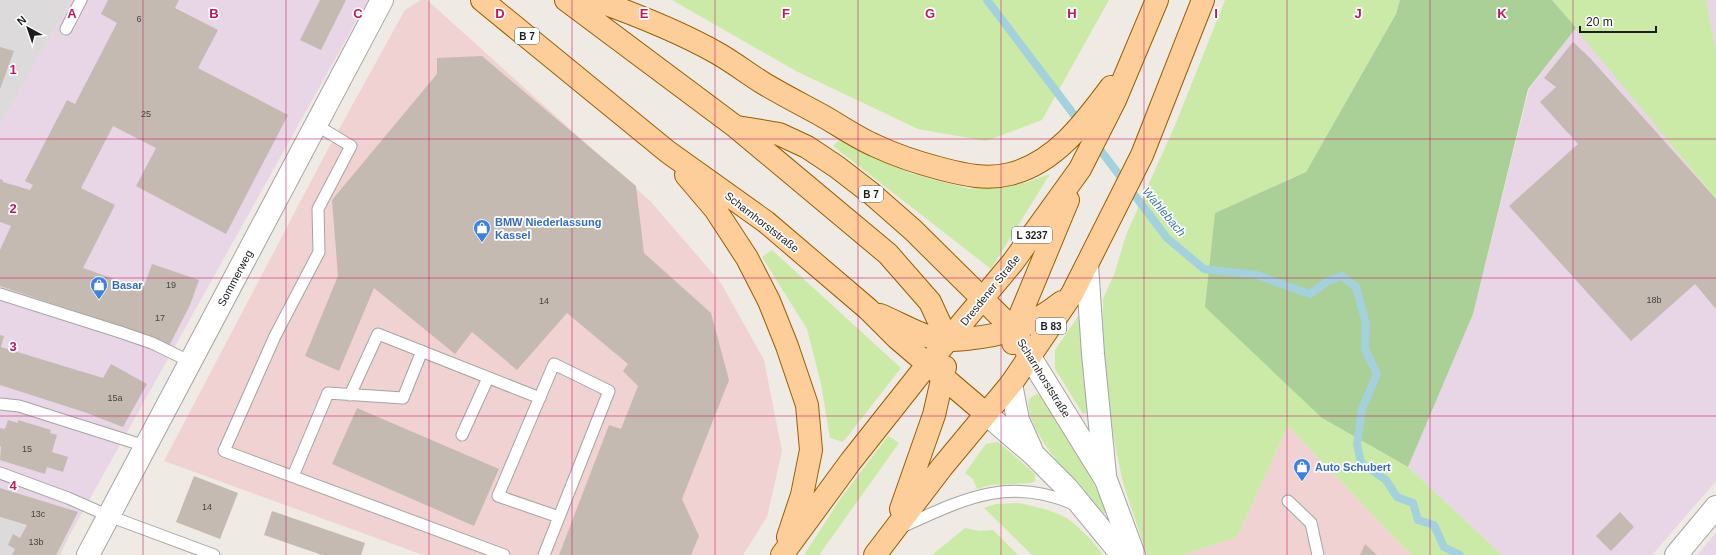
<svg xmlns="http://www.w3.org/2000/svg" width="1716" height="555" font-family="Helvetica,sans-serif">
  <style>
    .residential { fill: #dcdada }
    .commercial { fill: #f0d2d2 }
    .industrial { fill: #e8d5e5 }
    .grass { fill: #cbeaa8 }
    .forest { fill: #aacf97 }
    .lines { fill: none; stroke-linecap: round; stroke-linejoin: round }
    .stream { stroke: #a3d2dd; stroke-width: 8 }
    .building { fill: #c4bab2 }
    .lane-casing { stroke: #a4a4a4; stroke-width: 13 }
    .street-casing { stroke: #a4a4a4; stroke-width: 24 }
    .primary-casing { stroke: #975f00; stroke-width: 24 }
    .lane { stroke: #fff; stroke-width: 11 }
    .street { stroke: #fff; stroke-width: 22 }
    .primary { stroke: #fdce9a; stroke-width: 22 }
    .grid { fill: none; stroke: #c2185b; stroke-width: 1; stroke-opacity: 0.55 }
    .labels { text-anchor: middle; stroke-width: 3.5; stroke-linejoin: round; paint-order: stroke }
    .number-label { font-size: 9px; fill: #474442 }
    .shield { fill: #fff; stroke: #616161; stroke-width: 1 }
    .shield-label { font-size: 10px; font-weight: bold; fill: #1d1d1d }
    .shop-label { font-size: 11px; font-weight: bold; fill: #366cbe; stroke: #fff; text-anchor: start }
    .street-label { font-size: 11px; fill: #1d1d1d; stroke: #fff }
    .water-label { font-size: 12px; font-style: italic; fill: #457aa7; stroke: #fff }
    .grid-label { font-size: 13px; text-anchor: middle; font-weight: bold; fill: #c2185b; stroke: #fff; stroke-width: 3.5; stroke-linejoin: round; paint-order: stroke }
  </style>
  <rect width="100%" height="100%" fill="#efeae3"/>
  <path class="residential" d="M0,0H71L0,126Z
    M0,517L65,537L68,538L60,555H0Z"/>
  <path class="commercial" d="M421,0H427L651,202L721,283L764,360L782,451L767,517L743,555H423L164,461L328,149L405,10Z
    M1288,426L1411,555H1182L1237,537Z"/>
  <path class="industrial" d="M71,0H368L68,538L0,517V126Z
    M1706,0H1716V51Z
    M1576,28L1716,199V481L1652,555H1502L1408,467L1473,314L1529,89Z
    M1716,533V555H1697Z"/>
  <path class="grass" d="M672,0H1109L1042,120L986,141L918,129L796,71Z
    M1225,0H1400L1396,14L1306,172L1215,213L1322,418L1408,467L1502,555H1411L1288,426L1237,537L1182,555H1147L1123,483L1114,440L1106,391L1103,347V299L1115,272L1126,235L1176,123Z
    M1552,0H1706L1716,51V199Z
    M842,137L910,173L970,189L1024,183L1050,174L991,269L833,146Z
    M772,250L901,368L843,442L830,438L821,384L807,329L762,257Z
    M1079,315L1081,316V350L1088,412L1083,414L1055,369V350Z
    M1036,394L1043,396L1088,472L1108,513H1103C1082,490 1022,430 1029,399Z
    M888,436L899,443L819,555H804L841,498Z
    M998,442L1035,474V481L1031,483L991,485L977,489L973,479L965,473L986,444Z
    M1018,503C1033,506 1048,509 1063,516C1074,521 1096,544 1103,555H1032L984,508L996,504Z
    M965,528L980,531L993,530L1018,555H932Z"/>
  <path class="forest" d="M1400,0H1552L1576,28L1528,89L1473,314L1408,467L1322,418L1205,307L1215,213L1306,172L1396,14Z"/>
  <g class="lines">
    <path class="stream" d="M987,0L1081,124
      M1095,143L1167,238L1204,269L1257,275L1310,294L1328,281L1342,276L1356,287L1366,324L1365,349L1377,374L1362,409L1357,444L1361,463L1386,480L1397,497L1413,503L1418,520L1434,525L1444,547L1460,555"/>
  </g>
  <path class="building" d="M108,0H179L175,8L218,30L198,68L288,115L226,234L136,186L156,148L113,126L81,188L115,205L83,268L143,289L152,264L199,280L190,305L168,348L130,330L0,286V250L11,226L0,222V179L3,180V182L30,190L33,185L25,181L67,100L75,104L117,23L101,14Z
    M320,0H346L321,50L300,40Z
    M1573,42L1590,58L1716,199V309L1695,284L1631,341L1509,206L1578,144L1540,102L1556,87L1544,78Z
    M0,47L14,51L0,89Z
    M482,56L636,186L644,253L711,313L729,380L682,499L699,536L691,555H559L609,425L621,429L638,386L623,371L628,364L567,313L517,370L472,332L455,354L374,288L339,371L305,356L338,276L332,200L437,74V58Z
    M0,335L4,336L1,347L103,378L111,364L147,384L123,427L84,412L0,385Z
    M357,408L499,469L474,526L332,464Z
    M8,420L18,423V420L51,430L50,433L57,435L52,452L68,457L63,472L47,467L45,474L0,460L1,447L0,446V428L5,429Z
    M194,476L238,493L220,539L176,522Z
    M0,488L78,512L56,555H12L15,549L8,545L13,534L20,538L27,525L0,517Z
    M272,511L365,543L361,555H322L264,535Z
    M1620,512L1634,527L1611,551L1596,536Z
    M1365,544L1377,555H1360Z"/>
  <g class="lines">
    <defs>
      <path id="lane" d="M66,29L81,0
        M316,125L351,146L318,209L319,252L275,336L224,451L504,555
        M0,294L120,332L152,343L191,362
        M350,395L378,334L540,398
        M0,404L19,406L145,446
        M462,435L488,378
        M0,473L68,498L109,516L214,555
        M293,476L328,393L403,398L422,351
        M1288,501L1311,523L1318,555
        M902,527C963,499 1009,475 1076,505
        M544,555L609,391L554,364L498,496L559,517"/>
      <path id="street" d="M1087,265L1093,354L1105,475
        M1030,357L1106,480L1134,555
        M1011,384L1018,420L1031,449
        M985,413L1033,454L1067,488L1122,555
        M88,555L382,0
        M1676,555L1716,507"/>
      <path id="primary" d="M482,0L668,152L766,222L868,309L897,338L985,413
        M566,0L736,127L888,254L930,302L948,341
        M595,0C637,15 678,31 717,53C733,62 747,73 763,83C781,94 801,104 821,115C839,125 857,138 876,146C897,156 919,163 942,169C965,175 987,180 1010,174C1055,163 1085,122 1111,87
        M737,127L779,134L807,147L837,167L872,194L913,230L1014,330L1030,357
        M686,175L715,209L747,258L769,301L787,346L807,405L811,450L802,495L788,537
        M880,315C897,322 915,333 933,338C944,341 955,340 966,339C1006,335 1030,327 1062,302
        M1013,343L1014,330L1068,200
        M901,509L934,415L945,367
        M782,555L851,461L927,365L1013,262L1080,169L1115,100L1157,0
        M875,555L942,467L1011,384L1072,294L1142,155L1203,0"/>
    </defs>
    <use href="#lane" class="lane-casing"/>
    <use href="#street" class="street-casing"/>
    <use href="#primary" class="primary-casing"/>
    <use href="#lane" class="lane"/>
    <use href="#street" class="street"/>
    <use href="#primary" class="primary"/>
  </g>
  <path class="grid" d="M143,0V555M286,0V555M429,0V555M572,0V555M715,0V555M858,0V555M1001,0V555M1144,0V555M1287,0V555M1430,0V555M1573,0V555M0,139H1716M0,278H1716M0,416H1716"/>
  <defs>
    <symbol id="shop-pin" viewBox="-11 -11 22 30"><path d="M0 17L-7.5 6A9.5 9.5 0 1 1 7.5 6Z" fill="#3f7fe0" stroke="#fff"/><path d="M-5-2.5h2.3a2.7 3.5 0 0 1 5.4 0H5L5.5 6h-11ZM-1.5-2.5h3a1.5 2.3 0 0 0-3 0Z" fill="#fff"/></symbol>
  </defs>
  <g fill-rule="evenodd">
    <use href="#shop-pin" x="472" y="218" width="20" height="27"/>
    <use href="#shop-pin" x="89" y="275" width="20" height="27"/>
    <use href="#shop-pin" x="1292" y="457" width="20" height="27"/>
  </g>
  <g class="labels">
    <g class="number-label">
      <text x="139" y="22">6</text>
      <text x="146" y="117">25</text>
      <text x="171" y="288">19</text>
      <text x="1654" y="303">18b</text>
      <text x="544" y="304">14</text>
      <text x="160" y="321">17</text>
      <text x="115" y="401">15a</text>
      <text x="27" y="452">15</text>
      <text x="207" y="510">14</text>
      <text x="38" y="517">13c</text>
      <text x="36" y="545">13b</text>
    </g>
    <g class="shield">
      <rect x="515" y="28" width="24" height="16" rx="3"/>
      <rect x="859" y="186" width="24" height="16" rx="3"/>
      <rect x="1012" y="227" width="40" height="16" rx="3"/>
      <rect x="1036" y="318" width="30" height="16" rx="3"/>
    </g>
    <g class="shield-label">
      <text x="527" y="40">B 7</text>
      <text x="871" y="198">B 7</text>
      <text x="1032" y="239">L 3237</text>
      <text x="1051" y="330">B 83</text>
    </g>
    <g class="shop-label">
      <text x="495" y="226">BMW Niederlassung<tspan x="495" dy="13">Kassel</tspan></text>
      <text x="112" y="289">Basar</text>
      <text x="1315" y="471">Auto Schubert</text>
    </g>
    <g class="street-label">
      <text transform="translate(762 222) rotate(38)" y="4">Scharnhorststraße</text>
      <text transform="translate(235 278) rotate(-62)" y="4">Sommerweg</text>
      <text transform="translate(990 290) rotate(-51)" y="4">Dresdener Straße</text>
      <text transform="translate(1044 378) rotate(58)" y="4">Scharnhorststraße</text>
    </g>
    <g class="water-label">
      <text transform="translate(1164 212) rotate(50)" y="4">Wahlebach</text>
    </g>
  </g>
  <g class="grid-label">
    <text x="72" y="18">A</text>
    <text x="214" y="18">B</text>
    <text x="358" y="18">C</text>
    <text x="500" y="18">D</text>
    <text x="644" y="18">E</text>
    <text x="786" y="18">F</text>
    <text x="930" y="18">G</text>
    <text x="1072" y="18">H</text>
    <text x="1216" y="18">I</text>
    <text x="1358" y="18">J</text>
    <text x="1502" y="18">K</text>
    <text x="13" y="74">1</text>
    <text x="13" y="213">2</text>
    <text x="13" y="351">3</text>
    <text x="13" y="490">4</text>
  </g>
  <g transform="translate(28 28) rotate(320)" stroke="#ffffff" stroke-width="3" paint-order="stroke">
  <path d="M0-3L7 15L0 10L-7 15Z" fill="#1d1d1d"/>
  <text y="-6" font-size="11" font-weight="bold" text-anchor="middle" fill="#1d1d1d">N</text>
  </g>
  <path d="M1580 26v6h76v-6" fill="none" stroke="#1d1d1d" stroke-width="2"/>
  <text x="1586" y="26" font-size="12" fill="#1d1d1d" stroke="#ffffff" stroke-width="3" paint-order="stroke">20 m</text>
</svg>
